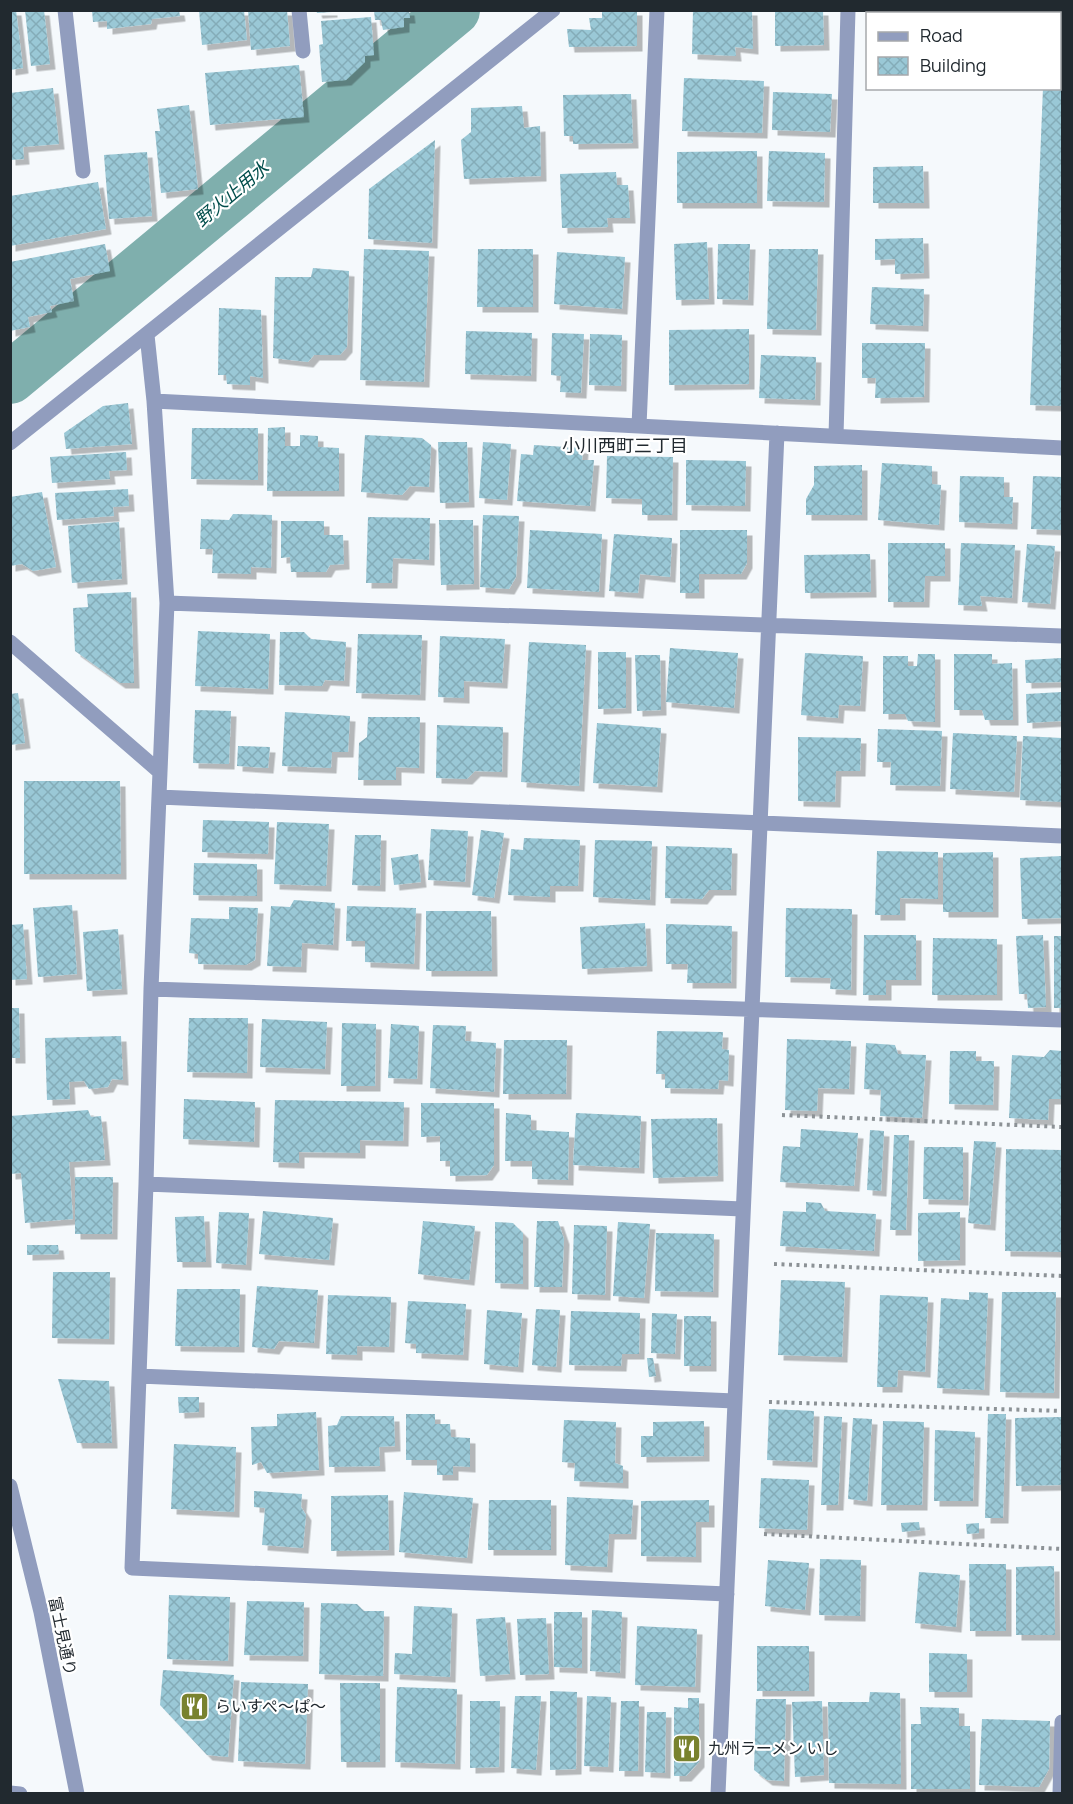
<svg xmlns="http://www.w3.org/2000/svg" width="1073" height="1804" font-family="Manrope,'Noto Sans JP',sans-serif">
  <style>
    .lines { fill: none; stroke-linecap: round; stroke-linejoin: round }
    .canal { stroke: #7fafad; stroke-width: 52 }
    .building { fill: url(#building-cross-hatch); filter: url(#shadow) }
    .path { stroke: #8c9296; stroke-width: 4; stroke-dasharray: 3 4.5; stroke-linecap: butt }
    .minor { stroke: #919dbe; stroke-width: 15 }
    .labels { text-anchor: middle; stroke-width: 4.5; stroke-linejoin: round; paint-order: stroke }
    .street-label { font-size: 16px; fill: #21292f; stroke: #fff }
    .poi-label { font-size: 16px; fill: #21292f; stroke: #fff; text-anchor: start }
    .water-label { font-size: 18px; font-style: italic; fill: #004d4b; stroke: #fff }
    .neighbourhood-label { font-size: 18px; fill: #21292f; stroke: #fff }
  </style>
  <defs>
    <pattern id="building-cross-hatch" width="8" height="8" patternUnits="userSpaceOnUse" patternTransform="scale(1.5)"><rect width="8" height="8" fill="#9ac8d6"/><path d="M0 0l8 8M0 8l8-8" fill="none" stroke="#84acb8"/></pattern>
    <filter id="shadow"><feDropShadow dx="5.5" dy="5.5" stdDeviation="0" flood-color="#0004"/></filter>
  </defs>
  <rect width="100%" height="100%" fill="#f5f9fc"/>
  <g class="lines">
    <path class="canal" d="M10,378L454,10"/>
  </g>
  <path class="building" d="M10,10H16L23,68L10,70Z
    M25,10H44L50,64L31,66Z
    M92,10H179L180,16L152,19L151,24L107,29V21L93,22Z
    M199,10H244L247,40L202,45Z
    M248,10H287L290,46L251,50Z
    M316,10H332V12L317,13Z
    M374,10H409L410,18H404V27L383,30L381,20H375Z
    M602,10H637V46L569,47L567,29L591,30L589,18H602Z
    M693,10H752L753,49L735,47L736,56L692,54Z
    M775,10H823L824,45L775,46Z
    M879,10H931V14H878Z
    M1046,10H1062V406L1030,405L1043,88H1060V14H1046Z
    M371,17L374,55L365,56V62L346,80L322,82L319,45L323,44L321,21Z
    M299,65L304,117L210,125L205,73Z
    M684,78L764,81L762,133L682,131Z
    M53,88L59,144L23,147L24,159L10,160V93Z
    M773,92L832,94L830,132L772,130Z
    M631,94L633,143L573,144V136H564L563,95Z
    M189,105L198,189L161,193L155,131H160L157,109Z
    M522,106L524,128L540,126L541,176L464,179L461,140L471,132V108Z
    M435,140L432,243L368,239L369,189Z
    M757,151V203H677V152Z
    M769,151L825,153L824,202L767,201Z
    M147,152L152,216L109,219L104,155Z
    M923,166L924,203H873V167Z
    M616,172L617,185H628L630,218H607L608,227L562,228L560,174Z
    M98,182L106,229L10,246V196Z
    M923,238L924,273L895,274V259L875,260V239Z
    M707,242L709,299L676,300L674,244Z
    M105,244L110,271L70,279L74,301L50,306L52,312L28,317L30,327L10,331V262Z
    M718,244H750L748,300L717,299Z
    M364,249L429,251L424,382L360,380Z
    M478,249H533V307H477Z
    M769,249H818L816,330L767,329Z
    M557,252L625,257L622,309L554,304Z
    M313,268L349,271L347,347L340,355H314L308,362L273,358L275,277H311Z
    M872,287L924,289L923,326L870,324Z
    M219,308L261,310L263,378L250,376V385L227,384L226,375H218Z
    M749,329V384L669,385V330Z
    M466,331L532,333L531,376L465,374Z
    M552,333L584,334L581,393L560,392L561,376L551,375Z
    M590,334L622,335L621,386L589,385Z
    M862,343H925L924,397L875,398L876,378H862Z
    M761,355L816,357L815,400L759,398Z
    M128,403L132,444L66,449L64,433L103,406Z
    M285,427V446H300V435L318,436V447L339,448V491H267L268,428Z
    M192,428H258V480L191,479Z
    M365,435L422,438L431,445L429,487L410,486L402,495L361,492Z
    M438,442H467L469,502L440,503Z
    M483,442L511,444L507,500L479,498Z
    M534,445L583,448L582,460H594L590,506L517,501L521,454L533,455Z
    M126,452L127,470L109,471L110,479L52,483L50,457Z
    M607,456L673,457L672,515H642V499L606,498Z
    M686,460L746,461L745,506L686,505Z
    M882,463L932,466V484L941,485L939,525L878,520Z
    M862,465V515H806V499L814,485V466Z
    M960,476L1004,477V497H1013L1012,524L959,522Z
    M1033,476L1062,477V530L1031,529Z
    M128,489L129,506L113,507L114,516L57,520L55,493Z
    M42,492L56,567L33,571L22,564L10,566V497Z
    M233,514L272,515L271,568L251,567V574L212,573L213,549H200L201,519L229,520Z
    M483,515L519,516L516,577L509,589L480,587Z
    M368,517L430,518L429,560L393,558L392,583H366Z
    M439,520H473L474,584L441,585Z
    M281,521H324V535H343L344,564L330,565L326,572H291L290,557L281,558Z
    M119,522L122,579L72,583L68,526Z
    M530,530L602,534L599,592L527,588Z
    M680,530H747V563L741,574H699V593H680Z
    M614,534L672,538L670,577L640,574L638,593L609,591Z
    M888,543H945V576H925L924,602H888Z
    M961,543L1015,545L1012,598L980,596L982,606L958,605Z
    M1027,544L1055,546L1050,604L1022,602Z
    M870,554L871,592L805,593L804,555Z
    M131,592L134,683H120L75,651L73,608L88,607L87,594Z
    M198,631L270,634L268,689L195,686Z
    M280,632H304L311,639L346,642L344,681L325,680L322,686L279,685Z
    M358,634L422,635L420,695L356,693Z
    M440,636L505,639L502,683L464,681V698L438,697Z
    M529,642L586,645L579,786L521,782Z
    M670,648L738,653L734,708L666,702Z
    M598,652H626V708L598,709Z
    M805,653L863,656L860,706L839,705L838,718L801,715Z
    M918,654H935V722L908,721L905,714H883V656H908V666H917Z
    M954,654H992V664L1012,663L1013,720H985L982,710H954Z
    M635,655H660L661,710L637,711Z
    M1062,658V682L1026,683L1025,660Z
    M1062,692V721L1027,723L1026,694Z
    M18,693L25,743L10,745V694Z
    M195,710L231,711L229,764L193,763Z
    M285,712L350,716L348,752H332L331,768L282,766Z
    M368,717H420L419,768L396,767V780H358L359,743L367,737Z
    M597,723L661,728L657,787L593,783Z
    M437,725L503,727L502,772L475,771L467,779L436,778Z
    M878,729L942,731L940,786L890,785L891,762H877Z
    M953,733L1017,736L1014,792L950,789Z
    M1023,736L1062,738V802L1020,800Z
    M798,737L861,738L860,771H836L835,802L798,801Z
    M238,746L270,747L268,768L237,766Z
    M24,781H120L121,874H24Z
    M203,820L269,822L268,854L202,852Z
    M277,822L329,824L326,886L274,884Z
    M431,829L468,831L465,882L428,880Z
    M481,830L504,833L494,898L472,895Z
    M355,835H381L380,886L352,885Z
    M524,838L580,840L578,886H550V897L508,895L511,849L523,850Z
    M595,840L652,841L650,900L593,897Z
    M666,846L732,848L731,890H709L702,899L665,898Z
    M877,851L938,852V899L900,898V915H875Z
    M993,852V912H943V853Z
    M418,854L421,882L394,885L391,858Z
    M1062,856V918L1022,919L1020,858Z
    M194,863L257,864V896L193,895Z
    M294,900L335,903L333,945L302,943L301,967L267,966L271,906L290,907Z
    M72,905L77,974L38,977L33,908Z
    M347,906L416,908L414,964L365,962V941H346Z
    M229,907L258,908L255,960L246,965L198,964V954L189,953L191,918L229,919Z
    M786,908L852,909L851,990L830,989L831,978L785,977Z
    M426,911H491L492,971H426Z
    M645,923L647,966L582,969L580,927Z
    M23,924L27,979L10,980V925Z
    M666,924L732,926L731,983H687L688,964H666Z
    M118,929L122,989L87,991L83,932Z
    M864,935H916V980H886V995H863Z
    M1043,935L1046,1007L1028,1008L1027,994H1019L1016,936Z
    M1054,936H1062V1008H1054Z
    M933,938L997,939V995H932Z
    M10,1008H19L20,1058H10Z
    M189,1018H248L247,1073L187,1072Z
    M262,1019L327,1022L325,1069L260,1067Z
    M342,1023L376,1024L375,1086H341Z
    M391,1024L419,1026L417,1079L388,1078Z
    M433,1025L466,1026L465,1041L496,1043L494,1092L430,1088Z
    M657,1031L723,1032L722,1049L729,1050L728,1081L719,1080L718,1089L665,1088V1074H656Z
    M121,1036L123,1080L112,1079L108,1087L89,1089L84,1081L69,1082L70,1099L47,1100L45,1038Z
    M787,1039L851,1041L849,1089L818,1088L817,1111L785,1110Z
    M504,1040H567L566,1094H503Z
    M866,1043L895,1045L898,1054L926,1055L922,1118L880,1116L881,1090L864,1089Z
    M1050,1050L1062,1051V1099H1049L1048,1120L1009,1118L1012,1055L1044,1057Z
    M950,1051H976V1061H994L993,1105L949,1104Z
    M184,1099L255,1102L254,1142L183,1139Z
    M275,1100L404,1102L403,1141L360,1140V1153L299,1152V1163L273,1162Z
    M421,1103H494V1165L487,1175L450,1176V1161H440V1136L421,1137Z
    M88,1110L91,1117L101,1116L105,1160L69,1162L73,1219L25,1223L21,1173L10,1174V1116Z
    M506,1113L531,1115V1130L569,1132L568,1180L532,1179V1161H505Z
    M576,1113L641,1116L639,1168L573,1165Z
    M717,1118L718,1176L653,1178L651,1119Z
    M801,1129L858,1133L854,1186L780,1182L783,1146L800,1147Z
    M870,1130L884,1131L881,1191L867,1190Z
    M894,1135H909L906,1230H890Z
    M974,1141L996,1142L990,1225L968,1223Z
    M924,1147H963V1200L923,1199Z
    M1006,1149L1062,1150V1252L1005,1251Z
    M75,1177H113L112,1234H75Z
    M806,1202L821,1203L825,1211L876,1214L874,1251L780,1246L783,1211L806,1212Z
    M263,1211L333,1218L329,1260L259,1254Z
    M219,1212L249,1213L246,1265L216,1263Z
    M960,1212V1260L918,1261V1213Z
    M204,1216L206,1262H177L175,1217Z
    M423,1221L475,1226L469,1280L418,1274Z
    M537,1221H558L564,1239L562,1287H534Z
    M495,1222L513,1223L523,1233V1284L495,1283Z
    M618,1222L650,1224L644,1298L613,1296Z
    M574,1225L607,1226L605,1295L572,1294Z
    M656,1233L714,1234L713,1292L655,1291Z
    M27,1245H58L59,1254L27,1255Z
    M53,1272H110L109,1339L52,1338Z
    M781,1280L845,1282L842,1357L778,1355Z
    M257,1286L318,1290L314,1343L279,1341L274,1349L252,1347Z
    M177,1289H240L239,1347L175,1346Z
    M969,1292L988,1293L984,1390L937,1388L941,1298L969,1300Z
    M1002,1292H1056L1054,1393L1000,1392Z
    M328,1295L391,1297L389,1347L357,1346V1355L326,1354Z
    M880,1295L928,1297L925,1372L898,1370L897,1387H877Z
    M408,1301L466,1304L463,1355L416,1353V1344L405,1343Z
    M536,1309L560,1310L556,1367L532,1365Z
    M487,1310L522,1313L518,1367L484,1364Z
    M571,1311L640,1313L639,1354H622L621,1366L569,1365Z
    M652,1313L677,1314L675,1354L651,1353Z
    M684,1316H711V1366H684Z
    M647,1358H653L656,1376L649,1377Z
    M58,1379L109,1381L112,1443H77Z
    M178,1397H199V1412L179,1413Z
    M769,1409L814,1411L812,1462L767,1460Z
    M316,1412L319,1470L267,1473L261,1462L252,1465L251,1427L277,1426V1414Z
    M406,1414H435V1424H450L451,1437L470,1438V1467L453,1466V1475H437V1460H406Z
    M988,1414H1006L1003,1518H985Z
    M341,1416H394L395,1446L379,1447L380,1466L329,1467L328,1426L337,1425Z
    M824,1416L842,1417L838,1505H821Z
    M1061,1417V1485L1016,1486L1015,1418Z
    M853,1418L872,1419L867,1501L848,1499Z
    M564,1420L616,1422L615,1463L623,1466V1483L574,1481L575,1463L562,1462Z
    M704,1421V1456L641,1457V1436H653V1422Z
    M883,1421L924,1422L922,1505H881Z
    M935,1430L975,1432L973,1501H934Z
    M174,1444L236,1447L234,1512L171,1509Z
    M761,1478L809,1480L807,1530L759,1528Z
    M254,1491L302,1494L301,1507L306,1515L303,1548L262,1545L265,1508L254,1507Z
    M404,1492L473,1498L467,1558L399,1552Z
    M388,1495L389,1550L331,1551V1496Z
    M567,1497L633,1500L631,1534H609L607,1567L565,1565Z
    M489,1500H551V1550H488Z
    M709,1500V1522H696V1557L641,1556V1501Z
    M919,1522L920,1530L902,1532L901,1523Z
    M979,1523V1533L967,1534L966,1524Z
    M820,1559L861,1560L860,1616L819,1615Z
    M768,1560L809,1563L805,1610L765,1606Z
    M969,1564H1006V1631H970Z
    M1054,1566L1055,1635H1016V1567Z
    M919,1572L960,1575L956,1627L915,1623Z
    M169,1595L230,1597L228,1661L167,1659Z
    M247,1601L304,1602L303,1656L244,1655Z
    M321,1603L357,1604L364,1611H384L383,1676L319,1674Z
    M414,1606L452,1608L450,1677L394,1674L395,1653L412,1654Z
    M592,1610L622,1612L620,1673L590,1671Z
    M554,1612H582V1668L554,1667Z
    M505,1617L510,1674L480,1676L476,1619Z
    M546,1618L549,1674L520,1675L517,1619Z
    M637,1626L697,1629L695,1687L635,1685Z
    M757,1646H809V1691H757Z
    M929,1653L967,1654V1692H929Z
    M163,1670L234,1675L228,1757L207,1755L160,1705Z
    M241,1682L308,1684L305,1764L238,1761Z
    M340,1683H380V1762H341Z
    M397,1687L457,1689L455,1764L395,1762Z
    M550,1691L577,1692L576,1769L550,1770Z
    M870,1692L900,1693L901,1784L829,1783L828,1702H869Z
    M515,1696H541L536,1770L511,1768Z
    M587,1696L611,1697L608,1767L584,1766Z
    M688,1698H699V1762L686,1776H674V1707L688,1708Z
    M756,1699H786L784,1781L767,1780L754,1770Z
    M470,1701H500L499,1767L470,1768Z
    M621,1701H639L638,1771H619Z
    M822,1701L824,1775L795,1777L792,1702Z
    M920,1707L959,1708V1726H970V1789H911V1724H921Z
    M647,1712H666L665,1773L645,1772Z
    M982,1719L1050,1721L1049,1769L1039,1787L979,1785Z"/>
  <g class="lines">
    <path class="path" d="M782,1115L1062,1127
      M774,1264L1062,1276
      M769,1402L1062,1411
      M764,1534L1062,1549"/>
    <path class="minor" d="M65,10L83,171
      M299,10L303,51
      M147,335L154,401L167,603L151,989L146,1184L132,1568L727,1594
      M154,401L1062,448
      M639,426L657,10
      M836,436L848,10
      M10,443L553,10
      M167,603L1062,636
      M10,642L160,772
      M159,797L1062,836
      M151,989L1062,1020
      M146,1184L743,1209
      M139,1376L735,1401
      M10,1486L41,1612L77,1794
      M10,1793L20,1794
      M718,1794L777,433
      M1060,1794L1062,1722"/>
  </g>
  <defs>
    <symbol id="restaurant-square" viewBox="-11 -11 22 22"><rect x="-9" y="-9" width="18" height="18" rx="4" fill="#79822e" stroke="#fff"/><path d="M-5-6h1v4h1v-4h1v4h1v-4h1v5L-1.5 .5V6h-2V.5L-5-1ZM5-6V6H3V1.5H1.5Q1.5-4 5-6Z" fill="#fff"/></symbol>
  </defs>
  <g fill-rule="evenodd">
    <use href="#restaurant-square" x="178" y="1690" width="33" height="33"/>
    <use href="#restaurant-square" x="670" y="1732" width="33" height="33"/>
  </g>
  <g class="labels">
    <g class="street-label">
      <text transform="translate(63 1636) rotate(78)" y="6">富士見通り</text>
    </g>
    <g class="poi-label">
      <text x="215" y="1712">らいすぺ～ぱ～</text>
      <text x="708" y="1754">九州ラーメン いし</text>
    </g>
    <g class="water-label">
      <text transform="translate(232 194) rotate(-40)" y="6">野火止用水</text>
    </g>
    <g class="neighbourhood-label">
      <text x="625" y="452">小川西町三丁目</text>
    </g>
  </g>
  <rect width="1073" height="1804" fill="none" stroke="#21292f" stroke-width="24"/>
  <rect x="866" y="12" width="195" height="78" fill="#ffffff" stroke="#a6a9ac" stroke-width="1.5"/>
  <rect x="878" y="32" width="30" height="9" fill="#919dbe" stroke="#a6a9ac" stroke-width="1.5"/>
  <text x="920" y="42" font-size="18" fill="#21292f">Road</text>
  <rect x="878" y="57" width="30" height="18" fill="url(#building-cross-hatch)" stroke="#a6a9ac" stroke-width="1.5"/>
  <text x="920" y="72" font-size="18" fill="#21292f">Building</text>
</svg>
